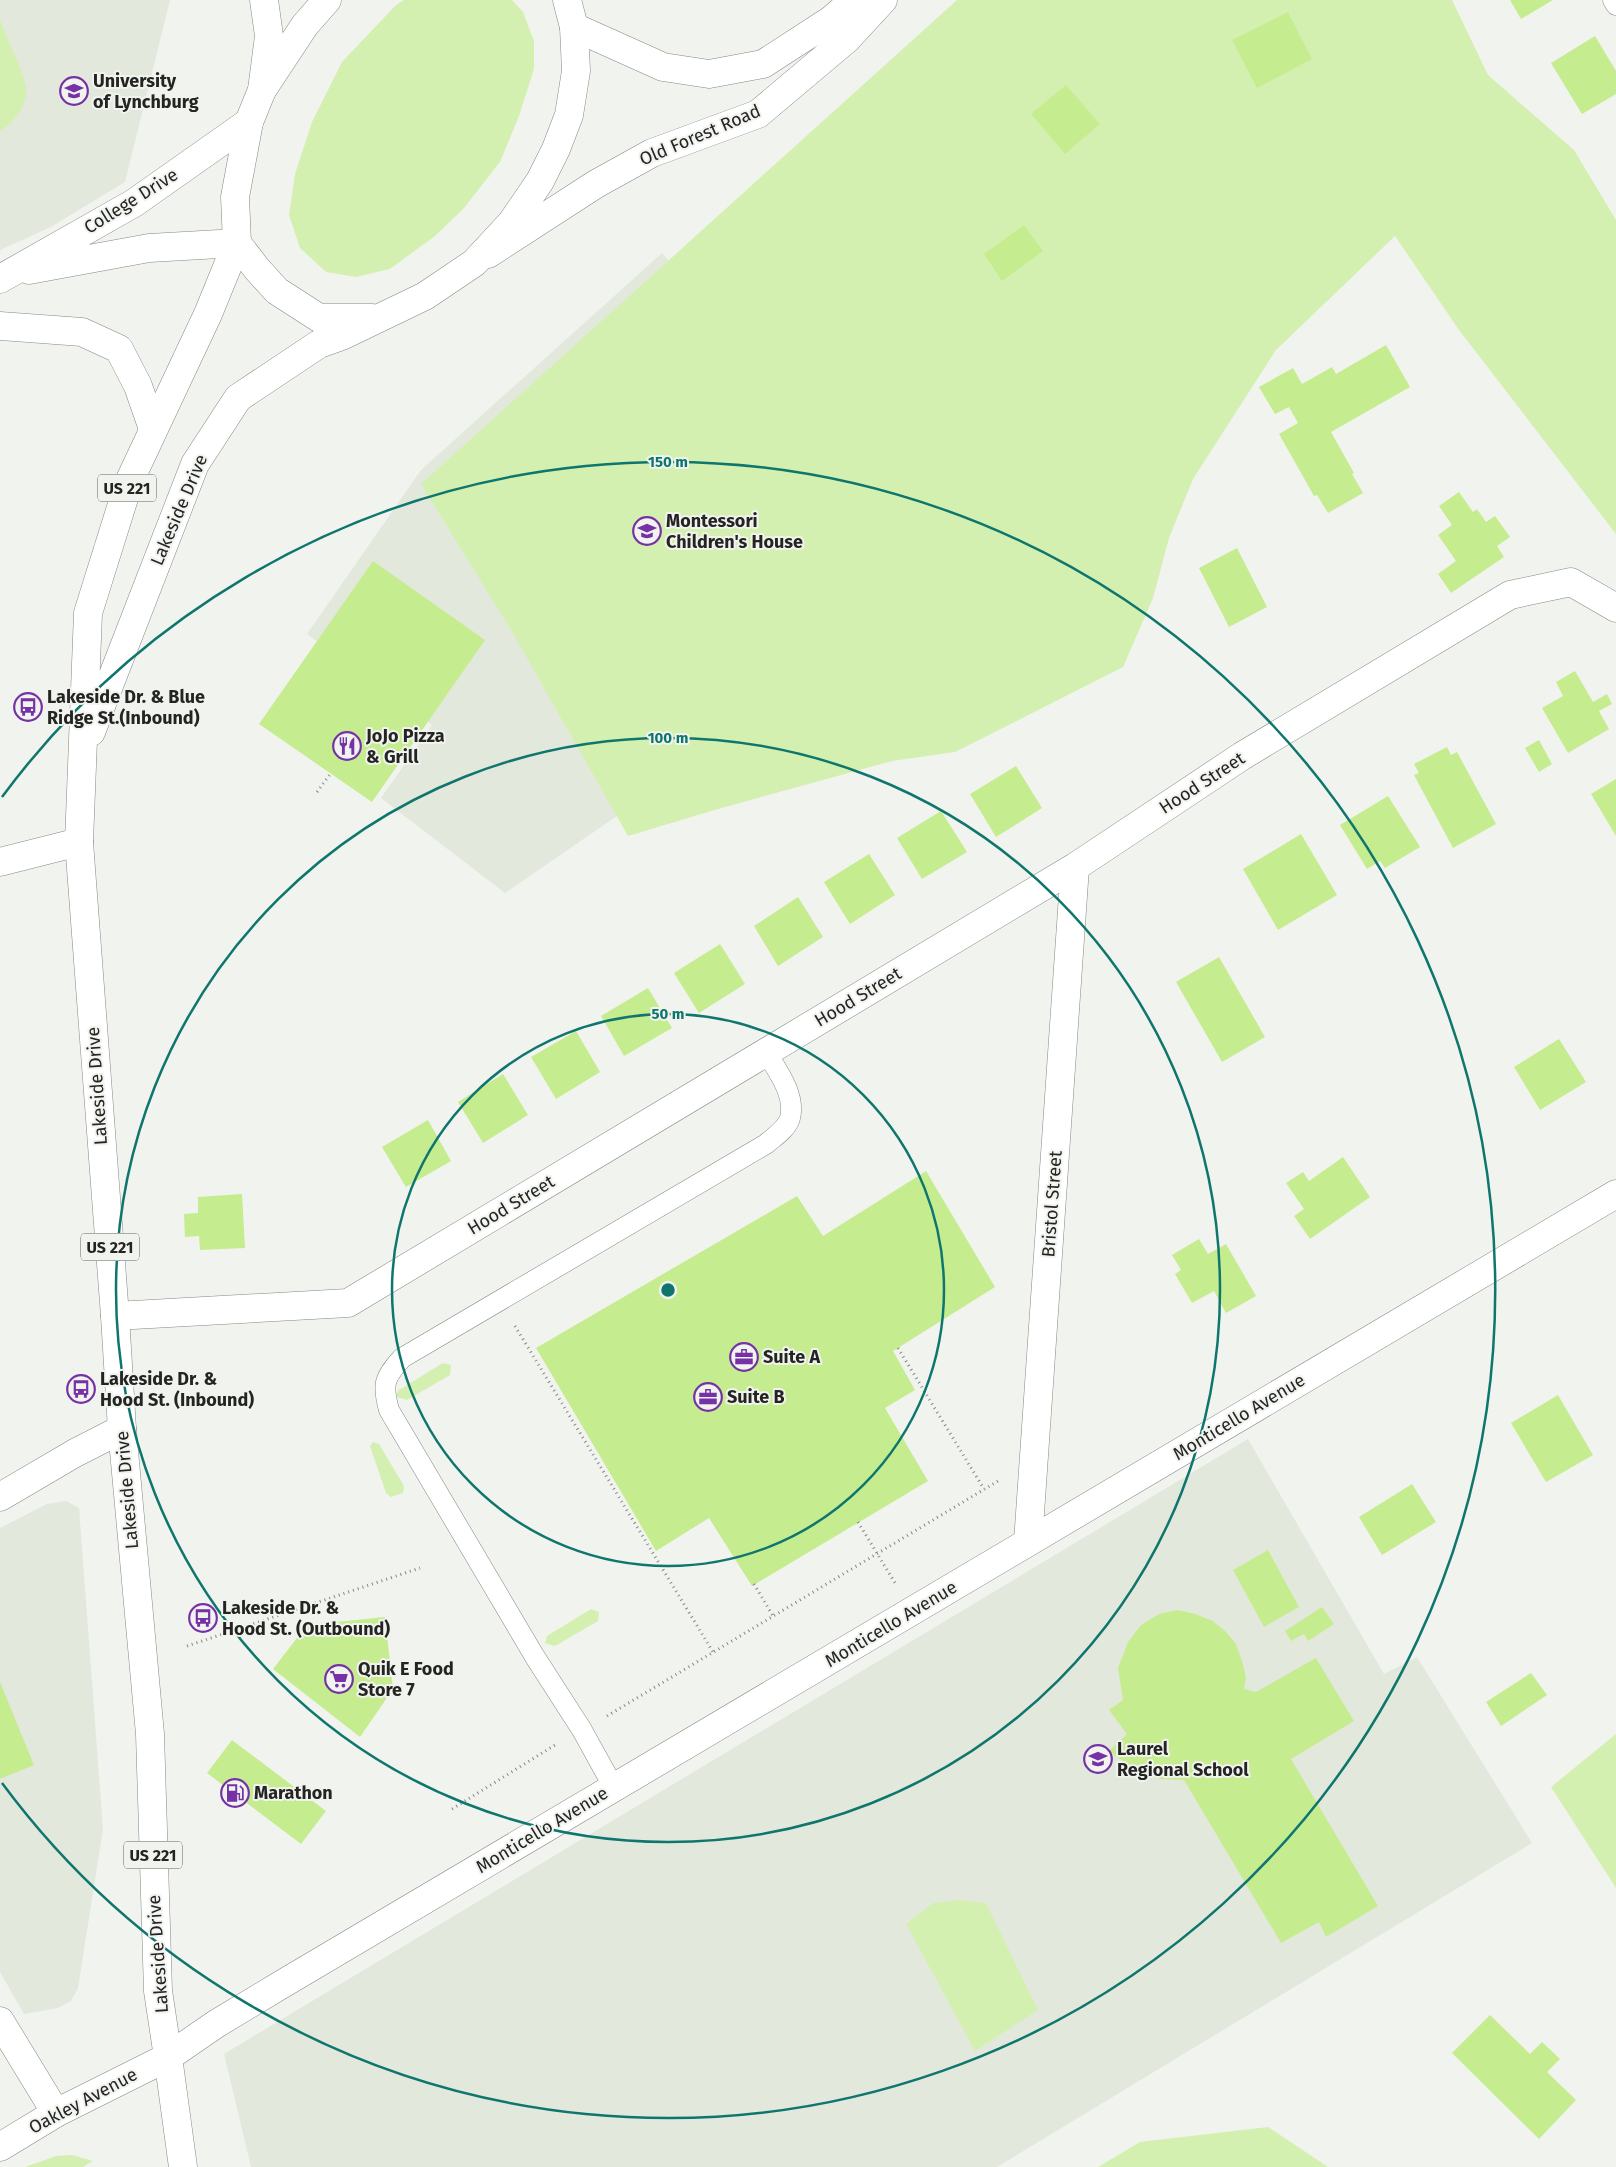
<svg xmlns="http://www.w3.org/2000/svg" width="1616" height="2167" font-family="'Fira Sans',sans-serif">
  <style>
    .built { fill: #e3e8dd }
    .green { fill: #d4f0b0 }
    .building { fill: #c6ec90 }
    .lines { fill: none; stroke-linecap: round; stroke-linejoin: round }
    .service-casing { stroke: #868884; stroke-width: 21 }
    .minor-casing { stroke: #868884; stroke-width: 29 }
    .secondary-casing { stroke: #868884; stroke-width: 29 }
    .primary-casing { stroke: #868884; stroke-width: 29 }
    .path { stroke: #868884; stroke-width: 3; stroke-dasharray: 1 4; stroke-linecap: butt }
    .service { stroke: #fff; stroke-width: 20 }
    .minor { stroke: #fff; stroke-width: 28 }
    .secondary { stroke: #fff; stroke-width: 28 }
    .primary { stroke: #fff; stroke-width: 28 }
    .ring { fill: none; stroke: #0f766e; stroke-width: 2.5 }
    .labels { text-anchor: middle; stroke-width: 4; stroke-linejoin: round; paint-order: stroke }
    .shield { fill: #f1f3ee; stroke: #626360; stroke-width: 1 }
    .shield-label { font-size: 16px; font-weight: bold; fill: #242523 }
    .poi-label { font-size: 18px; font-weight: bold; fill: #242523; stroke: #f1f3ee; text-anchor: start }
    .street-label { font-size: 18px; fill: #242523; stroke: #f1f3ee }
    .centre { fill: #0f766e; stroke: #f1f3ee; stroke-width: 2.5 }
    .ring-label { font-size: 15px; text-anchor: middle; font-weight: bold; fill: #0f766e; stroke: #f1f3ee; stroke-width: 4; stroke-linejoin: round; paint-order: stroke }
  </style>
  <rect width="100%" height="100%" fill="#f1f3ee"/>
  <path class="built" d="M0,0H170L125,182L49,228L0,250Z
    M662,253L970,592L633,805L505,893L381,798L432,725L307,634L421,470Z
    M1248,1439L1384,1674L1417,1657L1532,1843L997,2167H251L224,2054Z
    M66,1501L79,1508L103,1829L78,1988L71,2001L58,2008L24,2014L0,1972V1528L47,1504Z"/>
  <path class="green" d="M404,0H512L523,12L534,41V69L519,116L500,162L464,208L435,236L390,269L356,277L326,272L300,248L289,215L295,174L312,122L342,62L396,5Z
    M957,0H1452L1488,75L1574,150L1616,220V534L1459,330L1395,236L1276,350L1193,479L1169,538L1153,598L1123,667L955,752L892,761L718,809L628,836L511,630L421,484Z
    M0,20C7,38 22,68 26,86C29,104 14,123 0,131Z
    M443,1363L451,1365L450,1375L407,1400L397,1397V1393L399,1390Z
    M373,1442L379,1444L404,1486L403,1493L391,1497L386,1493L370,1446Z
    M591,1609L599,1612L598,1621L555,1646L545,1643L547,1636Z
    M1616,1734V1888L1551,1787Z
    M959,1900L986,1903L1038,2010L975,2051L906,1924L933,1903Z
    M1268,2127L1328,2167H1098L1140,2142Z
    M72,2155L93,2161L83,2167H25L56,2156Z"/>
  <path class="building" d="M1510,0H1553L1521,19Z
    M1288,12L1312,59L1257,88L1232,40Z
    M1595,36L1616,71V94L1582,114L1551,63Z
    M1066,85L1100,124L1065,154L1031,114Z
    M1024,225L1043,251L1002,281L984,254Z
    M1386,345L1410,387L1331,432L1354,473L1352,474L1363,493L1328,513L1317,495L1314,496L1279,434L1298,423L1289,407L1275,414L1259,387L1293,368L1302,384L1332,367L1336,374Z
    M1459,492L1473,512L1477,509L1486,522L1495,516L1510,537L1497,546L1504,557L1451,593L1438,574L1456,561L1438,535L1452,525L1439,506Z
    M1237,548L1267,607L1229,627L1199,568Z
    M373,561L485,640L372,802L259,724Z
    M1575,671L1593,702L1607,694L1612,704L1599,711L1609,729L1568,753L1542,708L1563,696L1556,682Z
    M1539,740L1552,764L1539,772L1525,748Z
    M1447,747L1451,755L1457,752L1496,824L1453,848L1414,775L1419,773L1414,764Z
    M1016,766L1042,808L996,837L970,794Z
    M1616,779V836L1591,794Z
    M1388,796L1420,847L1385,868L1380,861L1367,869L1340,825Z
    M941,811L967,852L922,879L897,838Z
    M1301,834L1337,895L1278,930L1243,869Z
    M869,854L895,895L850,924L824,882Z
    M798,897L823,937L778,966L754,926Z
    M720,944L745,984L699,1013L674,973Z
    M1219,957L1265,1037L1222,1062L1176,982Z
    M648,988L672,1028L624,1056L601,1016Z
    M576,1031L600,1072L556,1099L531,1057Z
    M1559,1039L1586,1082L1540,1110L1514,1067Z
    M503,1074L528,1115L483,1143L458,1102Z
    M428,1120L451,1161L406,1187L382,1147Z
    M1343,1157L1370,1197L1310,1239L1294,1216L1304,1209L1286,1183L1303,1172L1309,1181Z
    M926,1171L995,1287L893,1351L915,1390L885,1408L928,1481L752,1586L709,1518L656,1551L536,1348L797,1196L823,1236Z
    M242,1194L245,1248L200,1250L199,1236L185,1237L184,1214L198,1213V1197Z
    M1199,1239L1208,1254L1226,1244L1256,1296L1226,1313L1214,1291L1192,1303L1175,1274L1181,1270L1172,1255Z
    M1558,1395L1593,1455L1546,1482L1511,1423Z
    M1412,1484L1436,1522L1382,1555L1359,1517Z
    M1268,1550L1299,1607L1264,1627L1233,1570Z
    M1322,1607L1334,1624L1308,1641L1304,1634L1291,1641L1285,1631Z
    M1178,1610L1195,1614L1213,1621L1226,1632L1236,1644L1242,1661L1246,1677L1244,1689L1256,1692L1316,1658L1354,1721L1291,1759L1378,1906L1326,1937L1319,1922L1281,1943L1184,1780L1160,1779L1134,1769L1109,1751L1127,1734L1109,1710L1123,1700L1118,1668L1128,1642L1141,1625L1159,1614Z
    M385,1617L393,1689L360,1737L273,1669L307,1625Z
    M1531,1673L1547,1695L1501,1726L1486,1702Z
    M0,1682L34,1765L0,1779Z
    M232,1740L326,1811L301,1844L207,1773Z
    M1490,2015L1530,2054L1542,2042L1560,2059L1547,2072L1576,2100L1539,2139L1452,2053Z"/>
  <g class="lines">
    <defs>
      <path id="service" d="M1613,0L1616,5
        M614,1788L582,1730L535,1657L389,1410C382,1384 384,1378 402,1358L766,1144C774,1137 787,1129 790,1118C796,1095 777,1070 766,1052"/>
      <path id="minor" d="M262,90L269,36L264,0
        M29,270L149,248L237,243
        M0,279L134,203L249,122
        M0,326L82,332L119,349L138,386L153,429
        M0,862L79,842
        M115,1316L348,1303L1075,867L1242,756L1510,595L1571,582L1616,608
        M0,1497L75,1453L122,1429
        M1028,1542L1075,867
        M0,2021L56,2113
        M168,2057L216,2024L279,1986L1616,1194"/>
      <path id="secondary" d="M574,27L663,67L709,74L763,64L831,20L854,0
        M488,254L596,184L652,153L758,114L847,39L883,0
        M168,2057L183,2167"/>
      <path id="primary" d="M327,0L305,25L262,90L249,122L235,197L237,243L257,269L277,291L319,318H372
        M91,732L195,464L238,398L319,344L344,335L425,296L474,263L512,222L540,181L556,149L569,115L576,71L574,27L567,0
        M0,2147L56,2113L168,2057L158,1991L150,1734L122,1429L115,1316L79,842L88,613L129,482L208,314L237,243"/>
    </defs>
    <use href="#service" class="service-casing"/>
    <use href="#minor" class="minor-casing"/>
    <use href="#secondary" class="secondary-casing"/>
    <use href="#primary" class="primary-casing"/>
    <path class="path" d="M317,792L331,773
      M515,1326L713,1652
      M898,1348L984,1489
      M858,1522L895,1583
      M754,1584L773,1616
      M187,1646L420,1568
      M607,1716L998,1481
      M452,1809L555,1745"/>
    <use href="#service" class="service"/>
    <use href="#minor" class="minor"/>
    <use href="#secondary" class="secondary"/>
    <use href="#primary" class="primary"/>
  </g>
  <g class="ring">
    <circle cx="668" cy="1290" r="276"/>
    <circle cx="668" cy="1290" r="552"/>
    <path d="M2 797A828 828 0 1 1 2 1783"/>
  </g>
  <defs>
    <symbol id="university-ring" viewBox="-11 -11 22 22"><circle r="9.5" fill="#f1f3ee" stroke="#7531a5" stroke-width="1.5"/><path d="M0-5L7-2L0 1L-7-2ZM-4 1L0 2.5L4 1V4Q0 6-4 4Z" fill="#7531a5"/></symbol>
    <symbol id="school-ring" viewBox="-11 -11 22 22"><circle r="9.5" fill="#f1f3ee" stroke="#7531a5" stroke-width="1.5"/><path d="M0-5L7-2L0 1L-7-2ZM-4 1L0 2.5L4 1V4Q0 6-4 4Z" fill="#7531a5"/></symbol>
    <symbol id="bus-ring" viewBox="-11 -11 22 22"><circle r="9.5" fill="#f1f3ee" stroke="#7531a5" stroke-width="1.5"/><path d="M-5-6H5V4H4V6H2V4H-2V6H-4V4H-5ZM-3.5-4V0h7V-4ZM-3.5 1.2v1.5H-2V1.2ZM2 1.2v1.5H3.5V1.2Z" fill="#7531a5"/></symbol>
    <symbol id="restaurant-ring" viewBox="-11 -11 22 22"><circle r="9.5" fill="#f1f3ee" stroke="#7531a5" stroke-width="1.5"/><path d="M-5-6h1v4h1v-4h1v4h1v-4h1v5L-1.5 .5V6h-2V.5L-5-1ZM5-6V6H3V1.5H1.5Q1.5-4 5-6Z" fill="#7531a5"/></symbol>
    <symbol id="office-ring" viewBox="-11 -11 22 22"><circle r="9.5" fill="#f1f3ee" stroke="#7531a5" stroke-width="1.5"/><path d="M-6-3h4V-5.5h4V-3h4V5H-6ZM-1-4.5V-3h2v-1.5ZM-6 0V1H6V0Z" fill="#7531a5"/></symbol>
    <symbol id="supermarket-ring" viewBox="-11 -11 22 22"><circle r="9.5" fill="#f1f3ee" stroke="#7531a5" stroke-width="1.5"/><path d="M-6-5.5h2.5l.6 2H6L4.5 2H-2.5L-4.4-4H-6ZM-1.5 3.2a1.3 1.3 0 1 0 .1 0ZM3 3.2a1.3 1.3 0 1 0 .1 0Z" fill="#7531a5"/></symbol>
    <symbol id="fuel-ring" viewBox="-11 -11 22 22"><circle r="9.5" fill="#f1f3ee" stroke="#7531a5" stroke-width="1.5"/><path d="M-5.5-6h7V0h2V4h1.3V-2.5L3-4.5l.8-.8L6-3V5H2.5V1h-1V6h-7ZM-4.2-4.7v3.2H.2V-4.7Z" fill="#7531a5"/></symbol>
  </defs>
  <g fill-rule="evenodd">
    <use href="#university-ring" x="58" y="75" width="32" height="32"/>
    <use href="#school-ring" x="631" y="515" width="32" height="32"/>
    <use href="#bus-ring" x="12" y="691" width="32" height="32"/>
    <use href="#restaurant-ring" x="331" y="730" width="32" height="32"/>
    <use href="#office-ring" x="728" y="1341" width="32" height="32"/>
    <use href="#bus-ring" x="65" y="1373" width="32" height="32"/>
    <use href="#office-ring" x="692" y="1381" width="32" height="32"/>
    <use href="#bus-ring" x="187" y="1602" width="32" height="32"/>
    <use href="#supermarket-ring" x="323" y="1663" width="32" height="32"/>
    <use href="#school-ring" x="1082" y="1743" width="32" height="32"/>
    <use href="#fuel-ring" x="219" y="1777" width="32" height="32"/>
  </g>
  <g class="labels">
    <g class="shield">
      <rect x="98" y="474.5" width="58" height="27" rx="4"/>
      <rect x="81" y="1233.5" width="58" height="27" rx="4"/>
      <rect x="124" y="1841.5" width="58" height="27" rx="4"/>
    </g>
    <g class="shield-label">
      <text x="127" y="494">US 221</text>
      <text x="110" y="1253">US 221</text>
      <text x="153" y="1861">US 221</text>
    </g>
    <g class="poi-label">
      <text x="93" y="87">University<tspan x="93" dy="21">of Lynchburg</tspan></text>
      <text x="666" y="527">Montessori<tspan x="666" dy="21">Children's House</tspan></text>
      <text x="47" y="703">Lakeside Dr. &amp; Blue<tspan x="47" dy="21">Ridge St.(Inbound)</tspan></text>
      <text x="366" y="742">JoJo Pizza<tspan x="366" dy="21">&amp; Grill</tspan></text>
      <text x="763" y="1363">Suite A</text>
      <text x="100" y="1385">Lakeside Dr. &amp;<tspan x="100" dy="21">Hood St. (Inbound)</tspan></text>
      <text x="727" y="1403">Suite B</text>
      <text x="222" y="1614">Lakeside Dr. &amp;<tspan x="222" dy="21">Hood St. (Outbound)</tspan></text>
      <text x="358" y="1675">Quik E Food<tspan x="358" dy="21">Store 7</tspan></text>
      <text x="1117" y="1755">Laurel<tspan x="1117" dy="21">Regional School</tspan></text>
      <text x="254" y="1799">Marathon</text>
    </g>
    <g class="street-label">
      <text transform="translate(700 135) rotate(-23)" y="6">Old Forest Road</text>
      <text transform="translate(131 201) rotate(-32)" y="6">College Drive</text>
      <text transform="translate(179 510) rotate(-67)" y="6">Lakeside Drive</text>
      <text transform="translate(1202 783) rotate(-33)" y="6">Hood Street</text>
      <text transform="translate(858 997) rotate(-31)" y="6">Hood Street</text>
      <text transform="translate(97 1086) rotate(-94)" y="6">Lakeside Drive</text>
      <text transform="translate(1052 1204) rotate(-86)" y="6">Bristol Street</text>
      <text transform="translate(511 1205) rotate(-31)" y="6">Hood Street</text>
      <text transform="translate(1239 1417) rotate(-31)" y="6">Monticello Avenue</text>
      <text transform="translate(127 1490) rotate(-95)" y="6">Lakeside Drive</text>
      <text transform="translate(891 1624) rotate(-31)" y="6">Monticello Avenue</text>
      <text transform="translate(542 1830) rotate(-31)" y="6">Monticello Avenue</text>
      <text transform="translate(158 1954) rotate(-94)" y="6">Lakeside Drive</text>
      <text transform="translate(83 2101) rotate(-28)" y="6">Oakley Avenue</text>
    </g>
  </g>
  <circle cx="668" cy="1290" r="8" class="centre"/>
  <g class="ring-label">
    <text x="668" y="467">150 m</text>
    <text x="668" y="743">100 m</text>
    <text x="668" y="1019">50 m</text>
  </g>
</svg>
